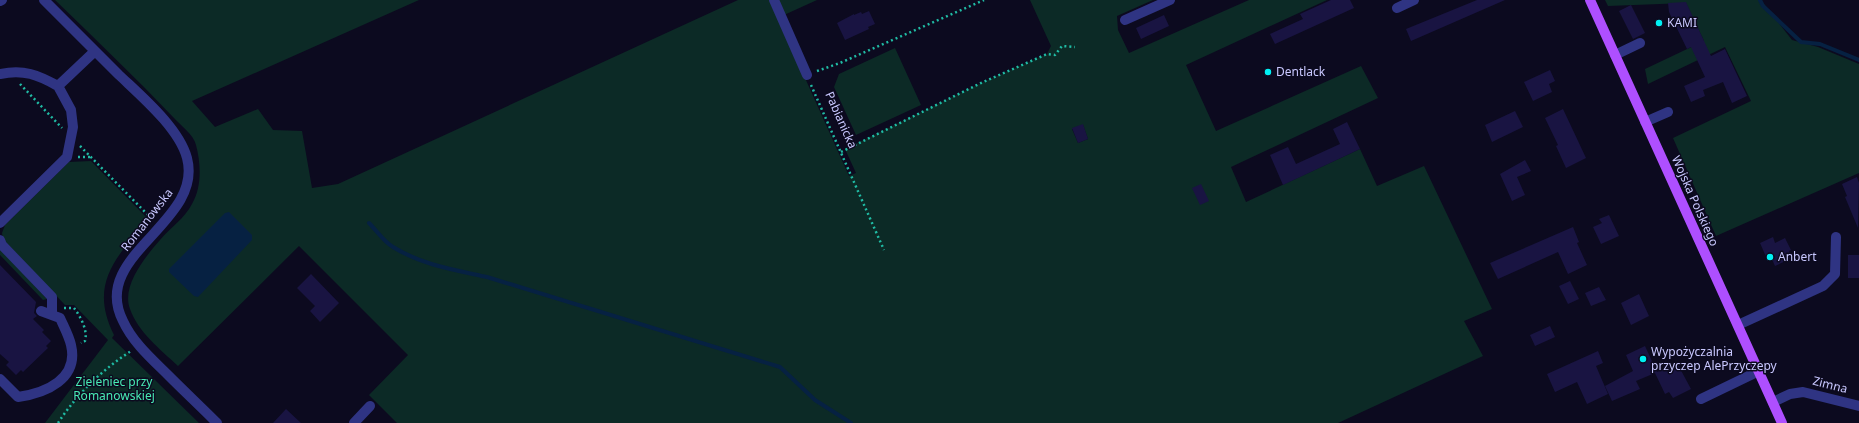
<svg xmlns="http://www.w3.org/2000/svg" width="1859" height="423" font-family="'Noto Sans',sans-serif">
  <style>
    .green { fill: #0c2a26; fill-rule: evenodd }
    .water { fill: #062142 }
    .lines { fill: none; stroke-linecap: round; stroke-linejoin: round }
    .stream { stroke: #062142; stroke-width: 4 }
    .building { fill: #191442 }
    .path { stroke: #20bba4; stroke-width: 2.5; stroke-dasharray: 2 3; stroke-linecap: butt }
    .minor { stroke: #2f3483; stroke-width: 10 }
    .major { stroke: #ae4fff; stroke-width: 10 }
    .poi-dot { fill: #00f0f3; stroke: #0c0a1f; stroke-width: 1.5 }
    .labels { text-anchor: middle; stroke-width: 3; stroke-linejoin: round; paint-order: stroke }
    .poi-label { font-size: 12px; fill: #c9c8ff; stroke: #0c0a1f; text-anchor: start }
    .street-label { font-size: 12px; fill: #c9c8ff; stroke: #0c0a1f }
    .park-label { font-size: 12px; fill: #48ebb4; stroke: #0c0a1f }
  </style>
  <rect width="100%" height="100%" fill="#0c0a1f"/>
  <path class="green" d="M55,0H419L192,101L215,127L258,109L273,130L302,131L312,188L338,184L738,0H770L849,176L856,173L845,149L981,83L1047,54L1051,46L1030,0H1153L1117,16L1118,30L1129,53L1249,0H1327L1186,65L1216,131L1361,66L1378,98L1231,167L1246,202L1360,149L1377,186L1424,166L1492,309L1464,321L1483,356L1338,423H397L369,395L408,355L299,246L178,366C160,349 138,332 130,309C121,286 146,256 160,240C170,228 185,218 192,204C202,187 201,164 196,145C194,135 180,125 173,117C135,77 95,39 55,0ZM1083,125L1088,139L1078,143L1072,129Z
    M777,0H817L784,15Z
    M1605,0H1761L1792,40L1818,47L1859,64V173L1716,236L1673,138L1751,101L1725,47L1648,84L1645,69L1704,41L1686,3L1608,6Z
    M895,48L921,105L856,135L834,87L839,74Z
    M91,161L148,219C117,257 88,283 114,335L112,338L199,423H45L108,340L74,305H65L3,239L2,233L5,225L69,162Z
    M0,249L47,299L43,300L0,255Z"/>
  <path class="water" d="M229,212L252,235V240L198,297L194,296L169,272V269L225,213Z"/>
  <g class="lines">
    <path class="stream" d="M1760,0L1763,6L1801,42L1820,44L1859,60
      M369,223C377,231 384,242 393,247C422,265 455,270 487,277L780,367L815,400L851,423"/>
  </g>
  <path class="building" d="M1331,0H1350L1354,8L1275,44L1270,34L1303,19L1300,14Z
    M1477,0H1505L1411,41L1406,29Z
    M1686,2L1711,56L1725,49L1747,96L1732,103L1723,82L1703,90L1705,96L1691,102L1684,86L1705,77L1691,47L1687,49L1669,12L1668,3Z
    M1631,5L1645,33L1633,39L1619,11Z
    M869,11L875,24L868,27L869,29L845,40L837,23L854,14V15L861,12L862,14Z
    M1164,15L1169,26L1141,39L1136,28Z
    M1550,70L1555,81L1549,84L1552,92L1533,101L1524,82Z
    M1563,109L1586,158L1566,168L1556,146L1558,145L1545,118Z
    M1515,111L1523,127L1492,142L1485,125Z
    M1347,122L1360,149L1283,185L1270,155L1288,147L1296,164L1340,144L1333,129Z
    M1083,124L1088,139L1078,143L1072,128Z
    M1525,160L1531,171L1517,177L1525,195L1512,201L1500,174Z
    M1857,177L1859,183L1858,228L1845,197L1847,196L1842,184Z
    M1201,184L1209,201L1200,205L1192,188Z
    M1609,215L1619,236L1601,244L1593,227L1602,223L1599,219Z
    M1573,227L1579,242L1577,243L1587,265L1568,274L1558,252L1498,279L1490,263Z
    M1773,237L1775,243L1785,238L1791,250L1789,251L1792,258L1775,266L1771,257L1767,259L1760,243Z
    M1848,255H1859V278H1848Z
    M0,265L36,302L34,313L37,316L33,319L44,330L42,332L51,341L46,346L48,348L23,372L21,370L16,375L6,365L9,362L0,354Z
    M311,274L339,303L320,322L310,311L315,306L297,288Z
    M1570,281L1579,299L1568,304L1559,286Z
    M1599,287L1606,300L1591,306L1585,293Z
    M1639,294L1649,316L1631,325L1621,303Z
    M1550,326L1555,337L1535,346L1530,335Z
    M1645,346L1657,372L1677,363L1691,389L1673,398L1669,392L1665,394L1655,373L1636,381L1640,389L1612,401L1605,386L1633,371L1626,355Z
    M1598,351L1603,363L1596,366L1608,394L1587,404L1577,382L1555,392L1547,374Z
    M286,409L301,423H273Z"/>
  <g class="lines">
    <path class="path" d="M817,71L840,63L984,0
      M20,84L62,128
      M811,85L884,250
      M80,146L152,219
      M841,152L981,83L1047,54L1055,55L1062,46L1075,47
      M78,157H91
      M64,308H74C81,317 88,331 85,341L81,343
      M58,423C77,394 102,370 131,351"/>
    <path class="minor" d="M44,0C69,25 94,50 119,75C141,96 179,128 187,158C204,223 89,255 123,321C133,343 153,360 169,376C185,392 201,407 217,423
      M774,0L807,75
      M0,1L2,0
      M1397,8L1414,0
      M1125,20L1170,0
      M1615,55L1640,43
      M0,74C24,69 38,75 58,86L95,51
      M1645,122L1668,112
      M0,223L67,157L73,127L71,110L58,86
      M0,240L2,245L52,297V315
      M1738,325L1823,286L1835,274L1836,237
      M0,379L18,397C46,393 79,379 71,345C69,336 64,327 60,318L41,311
      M1701,399L1759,371
      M1773,402L1790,394L1803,392L1859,406
      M354,423L370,406"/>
    <path class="major" d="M1590,0L1782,423"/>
  </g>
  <g class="poi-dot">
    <circle cx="1659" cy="23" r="4"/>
    <circle cx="1268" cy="72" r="4"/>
    <circle cx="1770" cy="257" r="4"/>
    <circle cx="1643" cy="359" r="4"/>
  </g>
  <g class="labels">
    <g class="poi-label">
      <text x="1667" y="27">KAMI</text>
      <text x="1276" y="76">Dentlack</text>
      <text x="1778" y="261">Anbert</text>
      <text x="1651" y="356">Wypożyczalnia<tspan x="1651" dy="14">przyczep AlePrzyczepy</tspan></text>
    </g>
    <g class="street-label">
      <text transform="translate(841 120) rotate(66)" y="4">Pabianicka</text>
      <text transform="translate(1695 201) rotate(66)" y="4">Wojska Polskiego</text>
      <text transform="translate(147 220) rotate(-52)" y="4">Romanowska</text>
      <text transform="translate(1830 385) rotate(14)" y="4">Zimna</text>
    </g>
    <g class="park-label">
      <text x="114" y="386">Zieleniec przy<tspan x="114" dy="14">Romanowskiej</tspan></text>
    </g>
  </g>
</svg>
